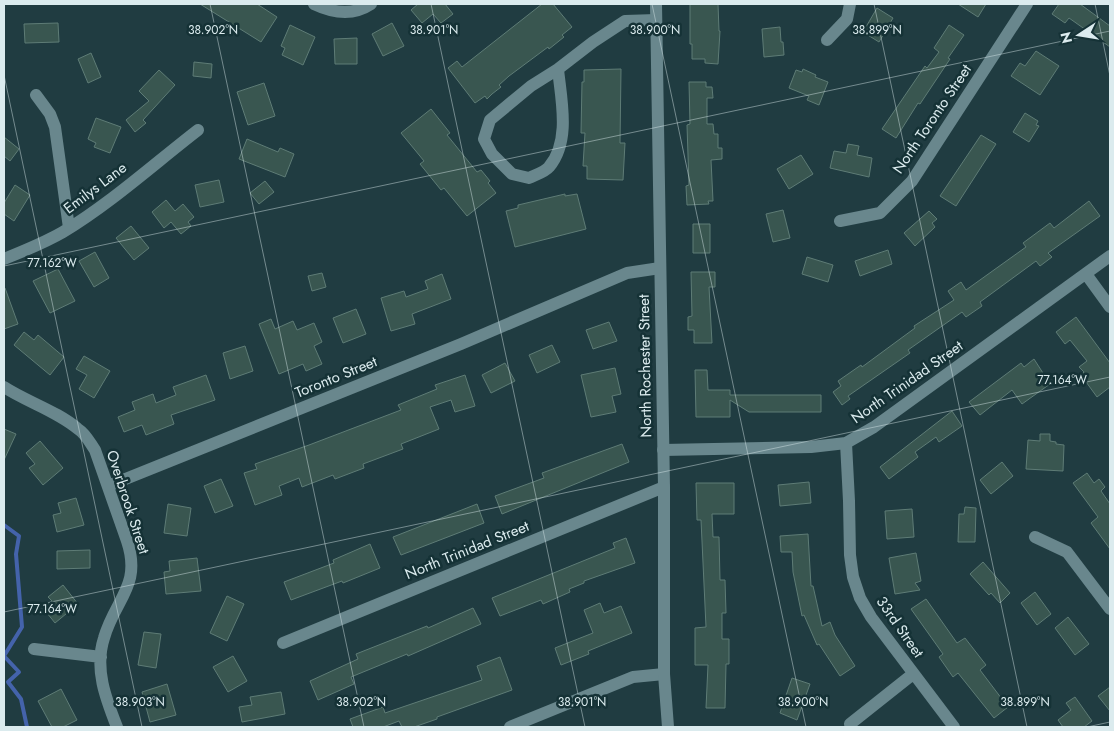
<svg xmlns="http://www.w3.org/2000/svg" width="1114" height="731" font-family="Jost,sans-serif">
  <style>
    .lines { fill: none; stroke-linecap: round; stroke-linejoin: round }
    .stream { stroke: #4463ab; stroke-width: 4 }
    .building { fill: #395650; stroke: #5e7c76 }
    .minor { stroke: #69878d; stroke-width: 12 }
    .tertiary { stroke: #69878d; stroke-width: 12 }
    .ticks { fill: none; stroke: #dbebee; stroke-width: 1; stroke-opacity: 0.45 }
    .labels { text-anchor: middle; stroke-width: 5; stroke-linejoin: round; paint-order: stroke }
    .street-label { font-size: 15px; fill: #dbebee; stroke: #153236 }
    .ticks-label { font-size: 12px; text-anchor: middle; fill: #dbebee; stroke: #153236; stroke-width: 5; stroke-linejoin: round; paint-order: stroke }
  </style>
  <rect width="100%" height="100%" fill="#203c41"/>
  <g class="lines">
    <path class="stream" d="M4,525L19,536L16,554L22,627L4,656L19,672L8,682L21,699L27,727"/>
  </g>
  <path class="building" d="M200,4H257L277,17L261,42Z
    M418,4H445L453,14L441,23L433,14L422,23L411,10Z
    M542,4H553L572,27L562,35L564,37L549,49L548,47L509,76L499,85L501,87L492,94L487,99L485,96L475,103L448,68L457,61L462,67Z
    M690,4H718L719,31H720L718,64L705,63V59H692V44H690Z
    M958,4H986L978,17Z
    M1059,4H1080L1110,26V47L1069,18L1065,23L1052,14Z
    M877,8L893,18L879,42L863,32Z
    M58,23L59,42L25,43L24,24Z
    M392,23L404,46L383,56L372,34Z
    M290,25L315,37L303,65L282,55L285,48L281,46Z
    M949,25L964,35L948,58L950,59L920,104L918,103L896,138L882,129L925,66L927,68L939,52L934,48Z
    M780,27L781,42H783L784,55L764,57L762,29Z
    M357,38V64H335L334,39Z
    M1036,51L1059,66L1040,95L1011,76L1020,63L1025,66Z
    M91,53L101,77L88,83L78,59Z
    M194,62L212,64L211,78L193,76Z
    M621,69L620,143H625L623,180L587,179V166H583L585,133H581L582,82H584V70Z
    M803,69L816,75L815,77L828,82L819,105L807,100L809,96L789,88L796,70L802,72Z
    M159,70L175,85L143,120L146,123L135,132L126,120L149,101L139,91Z
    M689,82H706V87H712L713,98H707V124H713L714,134H718V148H722V159L711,160L713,201H708L709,204L687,205L686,186L689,185L687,125L690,124Z
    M264,83L275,116L248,125L237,92Z
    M431,109L450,133L447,135L477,172L481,170L490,181L488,183L496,193L467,216L444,188L441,190L420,164L424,161L401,133Z
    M1025,113L1038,121L1036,125L1039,126L1029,142L1013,132Z
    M96,118L121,127L110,153L94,147L96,143L88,139Z
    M981,135L996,144L956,206L940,196Z
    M4,137L19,149L10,161L4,156Z
    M247,139L278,152L280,148L294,154L285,177L239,159Z
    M848,144L859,146L857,155L872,158L869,177L830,168L834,151L846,153Z
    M801,155L813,174L789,189L777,169Z
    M219,180L224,202L200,207L195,185Z
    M265,181L274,192L259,204L250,193Z
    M15,185L30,195L14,221L4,214V203Z
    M565,194V196L577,194L586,229L515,247L506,211L518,208V205Z
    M166,200L175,211L183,204L194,217L188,222L191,226L181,234L171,222L164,228L152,212Z
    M1089,201L1100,216L1048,253L1052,257L1040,266L1036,261L980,302L982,306L966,317L962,312L908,350L910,353L848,396L850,399L842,405L833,392L841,386L838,381L861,365L862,367L915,328L914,326L954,300L948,291L961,282L966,290L1026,247L1023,243L1050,223L1054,228Z
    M783,210L790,238L773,242L766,214Z
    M929,211L937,219L932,223L935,227L915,246L904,233Z
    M693,224H710V253H693Z
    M131,226L149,248L134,260L116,238Z
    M888,250L892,264L860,276L855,261Z
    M95,252L109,278L94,287L79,261Z
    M807,257L833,265L828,282L802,274Z
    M58,269L75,301L50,313L33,281Z
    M691,272H715V287H709L712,343H694V330H688V317L692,316Z
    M322,273L326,287L312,291L308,276Z
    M442,274L451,299L412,314L415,324L391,331L381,298L404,291L406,297L428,289L425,281Z
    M5,288L18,324L4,329V289Z
    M356,309L366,334L343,343L333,318Z
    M1076,317L1110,363V387L1097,397L1081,375L1084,372L1079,367L1087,361L1070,340L1065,344L1056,332Z
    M271,319L275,329L293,321L297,330L314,323L322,342L314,346L322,364L306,371L303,364L279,374L259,324Z
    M609,322L617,341L593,349L586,330Z
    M24,332L34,340L38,335L64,357L50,375L14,345Z
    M552,345L560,362L537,373L529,355Z
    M245,346L253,371L230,379L223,353Z
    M84,356L110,371L94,398L79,389L87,375L76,369Z
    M1034,359L1050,384L1022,404L1012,390L980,415L969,402L1021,363L1024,367Z
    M505,363L515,381L491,393L482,375Z
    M615,368L621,394L612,396L616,412L591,417L581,375Z
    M695,370H707L708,390H730V395H821V412H749L730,400V417H696Z
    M206,375L215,400L171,415L174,424L146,435L142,425L124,432L118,417L135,410L132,402L153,394L156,403L176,395L173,387Z
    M465,375L475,406L455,412L451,400L430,407L439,429L401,444L403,449L363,464L364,468L335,479L333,475L302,487L299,478L279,486L282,495L255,505L244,473L257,469L255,464L309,445L401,410L398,405L437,389L435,385Z
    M952,411L962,426L939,442L936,437L915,452L918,457L889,479L880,467Z
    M4,429L16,434L4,460Z
    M1040,434H1050V441L1056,442V444L1064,445L1063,471L1026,469L1028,440L1040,441Z
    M40,441L63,468L43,485L29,468L35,464L26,453Z
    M622,444L629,462L502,514L495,496L544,478L542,473Z
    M1002,462L1013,476L991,494L980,480Z
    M1087,473L1094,483L1099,479L1105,487L1101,491L1110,504V549L1091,523L1098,517L1073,483Z
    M221,479L233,506L215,513L204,486Z
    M809,482L811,503L780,506L778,485Z
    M696,483H734V514H712L713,537H719L720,580H725L726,613H722V639H729V664H726L725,708H706L708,665H695V628L706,627L701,520H697Z
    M76,498L84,525L57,532L53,515L61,513L58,503Z
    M168,504L191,508L187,536L164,533Z
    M477,504L484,523L401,555L393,537Z
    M965,507L976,508L975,542H958L959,514H964Z
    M912,509L914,537L887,539L885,511Z
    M808,534L811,586H813L822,626L830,622L835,635L855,666L840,676L819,644L817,645L804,615L802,616L793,572L792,552H781L780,536Z
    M626,538L635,563L584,581V583L569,589L570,592L543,604L541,600L500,616L492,598L615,548L613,543Z
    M370,544L380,568L343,583L342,581L291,600L284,582L334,563L333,560Z
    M90,550V568L57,569V551Z
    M916,553L921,581L915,583L920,590L895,594L889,558Z
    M197,558L201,591L166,594L164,572L170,571L169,561Z
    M983,562L1010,593L1000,603L991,593L989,595L970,574Z
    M63,585L78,604L55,623L43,608L52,601L48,597Z
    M1035,592L1051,614L1037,625L1021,603Z
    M227,596L244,604L227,641L210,633Z
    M926,599L957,643L965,638L986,665L980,670L1008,707L994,718L958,673L953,677L939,657L943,654L911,609Z
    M600,603L604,613L621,606L632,633L588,651L589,654L561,665L555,648L593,633L584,610Z
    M473,608L481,624L408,656L407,654L351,677L354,684L318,700L310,681L358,659L356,654L427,626L428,628Z
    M1068,617L1089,644L1075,655L1055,628Z
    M144,632L161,634L156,668L138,665Z
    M233,656L247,681L228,692L213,667Z
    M500,657L512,690L437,717V719L414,727H402L399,721L383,727H353L350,719L383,707L385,713L482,680L477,666Z
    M792,678L810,684L797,720L780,713Z
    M167,684L176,715L150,722L142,692Z
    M1110,687V711L1098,696Z
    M61,689L77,720L63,727H52L38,701Z
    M281,692L285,714L242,722L239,707L252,705L250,697Z
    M1075,697L1092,721L1084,727H1063L1058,720L1071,710L1066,703Z"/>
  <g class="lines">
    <path class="minor" d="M314,4C333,13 353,16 371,4
      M827,40L847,19L850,4
      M558,69C561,99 571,141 549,167C545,172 535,175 529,178L512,174L492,154L484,139L490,120L531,86Z
      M558,69L593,42L625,21L656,20
      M36,95L50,114L55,127L69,228
      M840,221L880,213L912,181L1027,4
      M4,259C24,251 44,243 63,232C111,203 154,164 198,130
      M1086,274L1110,307
      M4,387C27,402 57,411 78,429C86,434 90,443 95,450L127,541C142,586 115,599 104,638C94,669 106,699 117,727
      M846,443L849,501L850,555L853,577L860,598L871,617L954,727
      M663,450L811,447L846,443L874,427L1110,256
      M108,486L461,344L627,273L660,268
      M1035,537L1067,552L1110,609
      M283,643L664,487
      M34,649L101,657
      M850,724L913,674
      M510,727L633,677L664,674"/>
    <path class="tertiary" d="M656,4L664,487V674L668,727"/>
  </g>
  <path class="ticks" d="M210,4L364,727M431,4L585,727M652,4L806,727M874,4L1027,727M1095,4L1110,76M4,75L142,727M4,266L1110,31M4,612L1110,377M1087,727L1110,722"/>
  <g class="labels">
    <g class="street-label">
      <text transform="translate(932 119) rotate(-56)" y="5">North Toronto Street</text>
      <text transform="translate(95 188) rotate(-37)" y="5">Emilys Lane</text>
      <text transform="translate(645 366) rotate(-91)" y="5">North Rochester Street</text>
      <text transform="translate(336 377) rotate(-22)" y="5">Toronto Street</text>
      <text transform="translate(907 382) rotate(-35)" y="5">North Trinidad Street</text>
      <text transform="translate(128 502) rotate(72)" y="5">Overbrook Street</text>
      <text transform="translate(467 550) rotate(-22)" y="5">North Trinidad Street</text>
      <text transform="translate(900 627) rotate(55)" y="5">33rd Street</text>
    </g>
  </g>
  <g class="ticks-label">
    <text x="213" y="34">38.902°N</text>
    <text x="434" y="34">38.901°N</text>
    <text x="655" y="34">38.900°N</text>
    <text x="877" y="34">38.899°N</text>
    <text x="52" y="267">77.162°W</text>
    <text x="1062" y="384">77.164°W</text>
    <text x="52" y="613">77.164°W</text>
    <text x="140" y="706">38.903°N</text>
    <text x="361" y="706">38.902°N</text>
    <text x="582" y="706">38.901°N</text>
    <text x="803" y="706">38.900°N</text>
    <text x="1025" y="706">38.899°N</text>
  </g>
  <rect width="1114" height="731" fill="none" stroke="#dbebee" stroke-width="10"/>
  <g transform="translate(1079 35) rotate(258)" stroke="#153236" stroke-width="4" paint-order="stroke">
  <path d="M0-4L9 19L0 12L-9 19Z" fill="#dbebee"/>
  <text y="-8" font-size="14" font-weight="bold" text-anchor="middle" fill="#dbebee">N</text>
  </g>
</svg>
